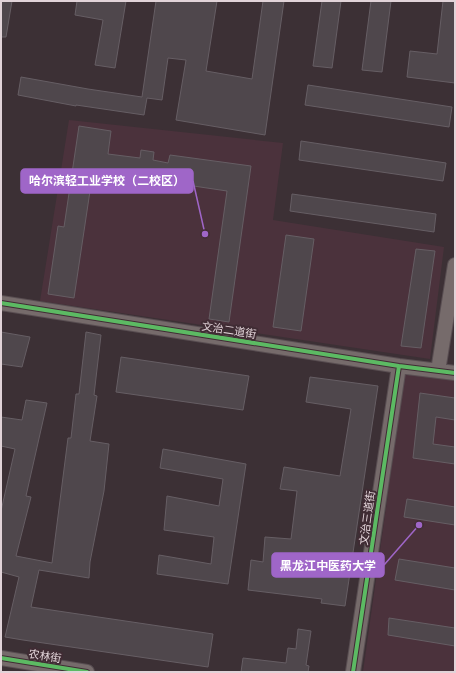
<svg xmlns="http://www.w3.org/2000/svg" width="456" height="673" font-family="'IBM Plex Sans','Noto Sans SC',sans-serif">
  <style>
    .built { fill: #4b323c }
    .building { fill: #4f474c; stroke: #665e64 }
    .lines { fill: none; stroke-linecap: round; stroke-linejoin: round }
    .tertiary-casing { stroke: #594e52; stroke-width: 16 }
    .tertiary { stroke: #766b6b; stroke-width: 14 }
    .cycleway-casing { stroke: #402c34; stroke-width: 6 }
    .cycleway { stroke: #5cba63; stroke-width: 4 }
    .labels { text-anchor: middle; stroke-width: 4; stroke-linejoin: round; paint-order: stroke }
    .street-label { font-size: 11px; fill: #e1d3d8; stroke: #402c34 }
    .leader { fill: none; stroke: #9f66c8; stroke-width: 1.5 }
    .callout-dot { fill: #9f66c8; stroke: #402c34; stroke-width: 1.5 }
    .callout { fill: #9f66c8; stroke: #9f66c8; stroke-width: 1.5 }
    .callout-label { font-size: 12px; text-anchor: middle; font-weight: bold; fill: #fff }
  </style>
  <rect width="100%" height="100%" fill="#3c3035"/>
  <path class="built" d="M69,120L283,143L273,220L444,247L430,359L40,301Z
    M405,372L455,379V672H363Z"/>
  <path class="building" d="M1,1H12L6,37H1Z
    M77,1H126L115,68L95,65L103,20L75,15Z
    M156,1H217L206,71L252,79L263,1H284L265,135L176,120L186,60L168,58L162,100L147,98L144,115L76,105V106L18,95L21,77L88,89L142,97Z
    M322,1H341L332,68L313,66Z
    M371,1H391L382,72L362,70Z
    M443,1H455V83L407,77L410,51L437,54Z
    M308,85L452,107L449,127L305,105Z
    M79,126L111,131L108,154L140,158L141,150L154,152L153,160L168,163L170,155L251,166L229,322L209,319L227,191L93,171L74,298L48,294L58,226L64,227Z
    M301,141L446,163L443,181L299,160Z
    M292,194L436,214L434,232L290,211Z
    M286,235L314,239L301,331L273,327Z
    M416,249L435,251L421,348L401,346Z
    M1,332L30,337L22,367L1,364Z
    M86,332L101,335L94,395L97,396L90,441L109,444L104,491L90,562L89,578L39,570L31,607L213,634L208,667L23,640L5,637L19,577L1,572V511L15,449L1,446V417L22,420L26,400L47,403L26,496L31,497L16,556L52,563L68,438H71L76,394H79Z
    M121,357L249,376L243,410L116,392Z
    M310,377L378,386L345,606L321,603L322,599L248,590L251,560L263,562L265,537L291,539L297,491L280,489L284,467L340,476L351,409L306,402Z
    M420,393L455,398V420L436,417L433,444L455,447V464L413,458Z
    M163,449L246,464L228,584L157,574L159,555L211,564L214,537L164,530L167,496L219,506L223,479L160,468Z
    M407,499L455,507V525L404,517Z
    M399,559L455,568V590L395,580Z
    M389,618L455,628V646L388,635Z
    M298,629L311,631L306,665L309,666L308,672H241L243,658L286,663L288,648L296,649Z"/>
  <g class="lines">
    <defs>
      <path id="tertiary" d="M1,303L399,366L455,373
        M438,371L455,265
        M1,658L87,672
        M353,672L399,366"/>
    </defs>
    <use href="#tertiary" class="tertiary-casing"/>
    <use href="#tertiary" class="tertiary"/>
    <defs>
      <path id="cycleway" d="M1,303L399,366L455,373
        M1,658L87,672
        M353,672L399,366"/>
    </defs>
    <use href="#cycleway" class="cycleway-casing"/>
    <use href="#cycleway" class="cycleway"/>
  </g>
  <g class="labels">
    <g class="street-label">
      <text transform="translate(229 330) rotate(9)" y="4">文治二道街</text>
      <text transform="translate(367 518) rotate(-82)" y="4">文治三道街</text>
      <text transform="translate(45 656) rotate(9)" y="4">农林街</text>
    </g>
  </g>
  <path class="leader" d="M205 234L193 181M419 525L384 565"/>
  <g class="callout-dot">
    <circle cx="205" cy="234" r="4"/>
    <circle cx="419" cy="525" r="4"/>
  </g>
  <g class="callout">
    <rect x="21" y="169" width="172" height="24" rx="4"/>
    <rect x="272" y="553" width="112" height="24" rx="4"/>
  </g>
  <g class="callout-label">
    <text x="107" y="185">哈尔滨轻工业学校（二校区）</text>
    <text x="328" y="570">黑龙江中医药大学</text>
  </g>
  <rect width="456" height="673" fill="none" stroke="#e1d3d8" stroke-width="4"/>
</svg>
